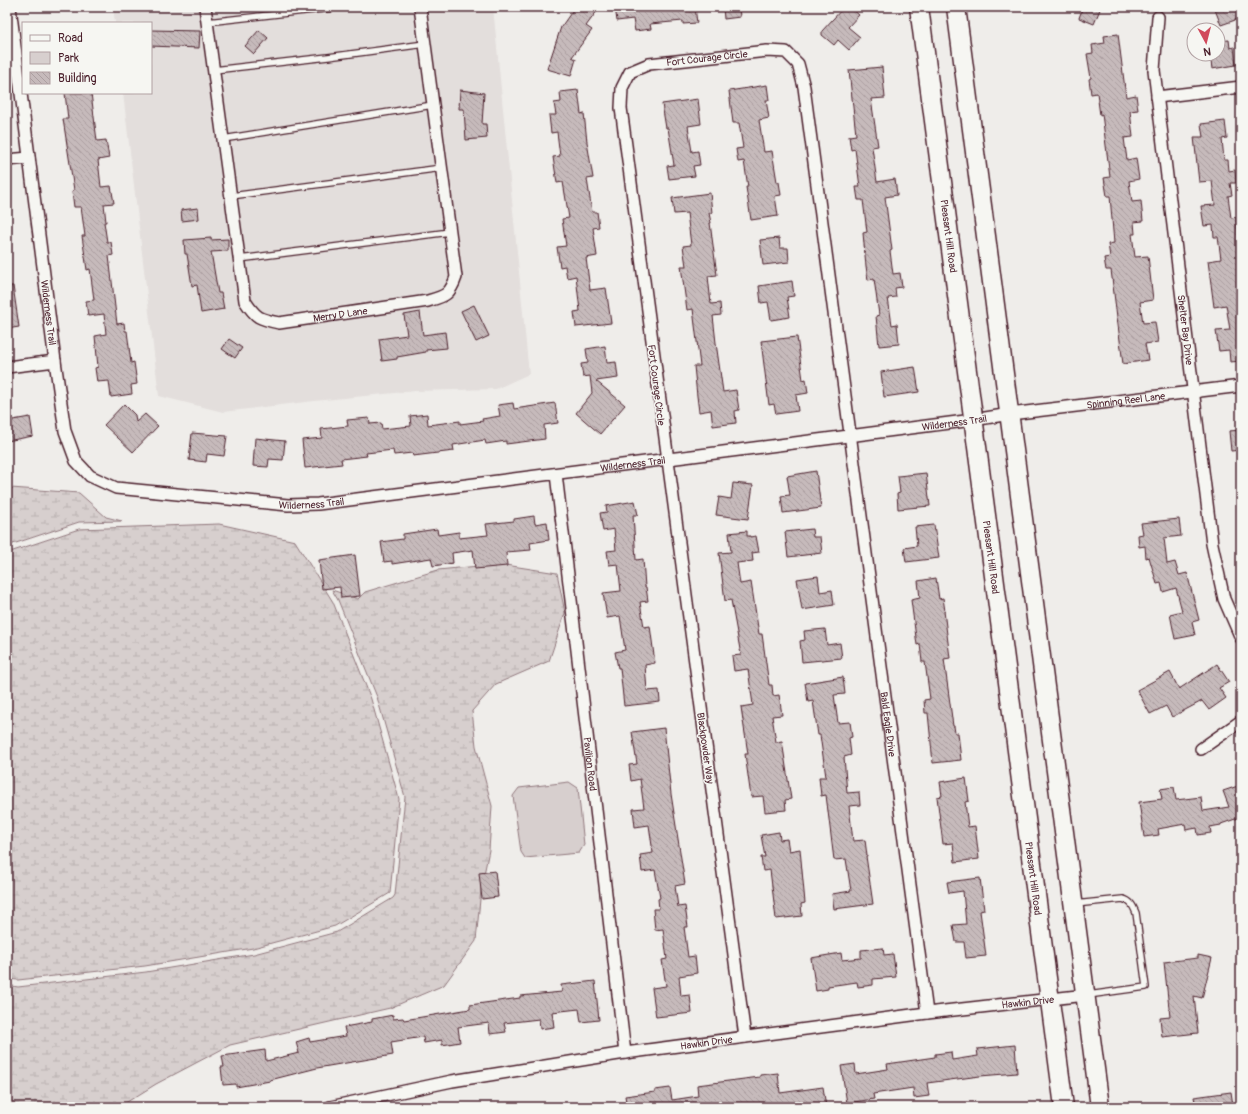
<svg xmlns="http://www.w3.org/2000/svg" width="1248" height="1114" font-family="Pangolin,sans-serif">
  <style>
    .built { fill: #e3dedc }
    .green { fill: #d7cfce; stroke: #90777c }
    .wetland { fill: url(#wetland-marsh); stroke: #90777c }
    .building { fill: url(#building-back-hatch); stroke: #4a1f2b }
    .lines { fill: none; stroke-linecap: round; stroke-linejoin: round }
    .service-casing { stroke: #4a1f2b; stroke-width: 8 }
    .minor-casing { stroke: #4a1f2b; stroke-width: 14 }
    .primary-casing { stroke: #4a1f2b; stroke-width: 21 }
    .service { stroke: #f6f6f2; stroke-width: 5.5 }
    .minor { stroke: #f6f6f2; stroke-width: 11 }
    .primary { stroke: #f6f6f2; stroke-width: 18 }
    .labels { text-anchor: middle; stroke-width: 3; stroke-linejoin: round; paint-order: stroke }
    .street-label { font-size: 10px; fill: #4a1f2b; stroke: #f6f6f2 }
  </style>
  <defs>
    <pattern id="wetland-marsh" width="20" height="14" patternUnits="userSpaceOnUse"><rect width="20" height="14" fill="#d7cfce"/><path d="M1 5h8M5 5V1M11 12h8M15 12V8" fill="none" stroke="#bab1b1"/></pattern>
    <pattern id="building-back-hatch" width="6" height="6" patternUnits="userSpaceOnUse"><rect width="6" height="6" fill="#c6babb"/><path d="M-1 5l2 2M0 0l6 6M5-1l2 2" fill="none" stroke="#ac9fa1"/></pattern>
  </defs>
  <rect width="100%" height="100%" fill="#efedea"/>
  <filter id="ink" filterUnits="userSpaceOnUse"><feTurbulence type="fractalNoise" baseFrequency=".025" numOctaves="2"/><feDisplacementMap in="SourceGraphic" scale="8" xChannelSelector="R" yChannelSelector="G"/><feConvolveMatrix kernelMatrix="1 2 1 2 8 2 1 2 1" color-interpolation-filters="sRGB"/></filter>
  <g filter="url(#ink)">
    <path class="built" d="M113,7H198L238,302L247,317L259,326L280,330L429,308L446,303L459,291L463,276L427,7H493L529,374L496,389L415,391L314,401L223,412L159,396L123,93H151V23H115Z
      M212,7H413L449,276L447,284L439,290L427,294L279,315L264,312L257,308L251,298Z"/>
    <path class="green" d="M569,782L578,788L584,845L579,853L525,858L521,852L513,796L519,788Z"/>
    <path class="wetland" d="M11,488L79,493L106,517L122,521L79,522L7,546V489Z
      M219,524L295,541L333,602L371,699L399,799L390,893L335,926L253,948L145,966L18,980L7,979V553L79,529Z
      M499,564L557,573L565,613L549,661L496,684L472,711L476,746L492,806L489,850L481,889L476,941L444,985L390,1008L230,1045L156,1084L119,1107H7V985L18,987L146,972L254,954L337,932L393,898L395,895L405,797L377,697L338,600L332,590L358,599L365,592L438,570Z"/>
    <path class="building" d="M575,7H600L586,26L592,30L572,57L576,59L571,76L547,69L561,27Z
      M615,7H695L697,23L683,24V21L650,24L651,29L635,31L633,19L617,21Z
      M723,7H739L740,17L724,19Z
      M844,7H850L859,15L848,27L860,37L849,50L838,40L834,45L822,35V31Z
      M1083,7H1101L1094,24L1079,18Z
      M1214,7H1239L1241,18L1221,25Z
      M151,30L200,31L199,48L151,46Z
      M259,30L268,38L254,54L245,46Z
      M1118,34L1126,97L1136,95L1138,110L1130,111L1133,137L1124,138L1127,160L1136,158L1139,179L1129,181L1132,202L1141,201L1143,221L1134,222L1135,234H1132L1135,257L1148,256L1153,300L1140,302L1143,323L1155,322L1158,342L1145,344L1148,360L1123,364L1111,270H1106L1104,258L1110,257L1108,244L1114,243L1110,196H1107L1104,178L1110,177L1102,114L1100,115L1097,93L1091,94L1089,79L1091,78L1087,54L1093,53L1092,45L1105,43L1104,36Z
      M1229,40L1230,48L1234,47L1236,65L1212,69L1210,54H1218V41Z
      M882,67L885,98L871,99L878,146L872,147L877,182L895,179L897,195L885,197L892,250L890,251L893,274L900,273L902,287L895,288L896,297L888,298L892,325L897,324L899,344L879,346L876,316L879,315L874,279L868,280L866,266L863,233L867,232L863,200H858L856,187H860L855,149L851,150L849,136L856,135L849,70Z
      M767,85L769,100H766L769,118L759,120L764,152L772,151L777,182H779L781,195L775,196L778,216L751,220L746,187H748L744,161L738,162L736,149L743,148L739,123H733L729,91Z
      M460,90L484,93L482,124H486L487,138L466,140L464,109H459Z
      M578,90L581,114L584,113L587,142L593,178L587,179L592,212H597L599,227L593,228L597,256L586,258L590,290L606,288L611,323L576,327L574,312L580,311L576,276L567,278L565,266L560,267L557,247L566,246L562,219L569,218L563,182L557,183L553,157L560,156L557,132L551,133L549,115H556L554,103L561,102L560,92Z
      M65,93H91L97,141L106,140L109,158L98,160L101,187L111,186L114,203L104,204L106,222H104L107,242H111L113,255L109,256L117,324L124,323L125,331H127L131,363L134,362L137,384L131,385L132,394L111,397L109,381L97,382L95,368L98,367L95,336L106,334L104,314L88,316L86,301L94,300L90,269L87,270L82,236H85L81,207H74L72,191L74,190L63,119H68Z
      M698,99L701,124L688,126L692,152L698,151L700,165L693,166L695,176L669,179L667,166L674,165L668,128H666L662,104Z
      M1225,121L1227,138L1222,139L1224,160H1228L1229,171L1235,170L1236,183H1230L1232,195L1228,196L1231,218L1236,217L1239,241H1241V361L1230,362L1229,350L1219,351L1216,331L1230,330L1226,305L1214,307L1208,261L1221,259L1218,237H1214L1213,225L1204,226L1201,206L1215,205L1212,181L1199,182L1194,137H1203L1201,124Z
      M710,193L712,213H709L711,223H710L717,275L708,276L711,304L720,303L721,315L713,316L716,343L723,392L736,390L739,410L735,411L736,423L713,426L711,410L699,412L697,396L694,366H700L693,309L687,310L681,266H686L683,246L691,245L687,213L674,214L672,198Z
      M198,208L199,219L182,221L181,210Z
      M211,238V240L228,239V251L211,252L218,293H221L224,309L201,313L197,285L192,286L187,254H185L184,240Z
      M779,238L780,248H788L789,262L763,265L760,240Z
      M792,281L794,296L787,297L790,317L771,320L768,302L761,303L759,286Z
      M7,286H13L19,327L7,329Z
      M474,305L489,336L476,342L461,311Z
      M420,312L423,335L445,332L447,348L426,350V352L397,357V359L382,361L379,339L407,335L404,315Z
      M797,337L803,380L806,379L808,393L796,395L798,411L776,414L774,404L769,405L761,341Z
      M229,339L242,348L235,358L222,349Z
      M605,346L607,363L616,362L618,378L596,381L625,405L600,434L576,413L592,393L590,376L583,377L581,364L588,363L586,349Z
      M915,367L919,392L884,397L881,372Z
      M513,403L514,409L555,403L558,423L544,425L545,439L506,444V441L486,444L485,440L453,445L454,451L413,456L412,453L394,455L393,450L366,453L367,456L341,459L342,464L305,468L302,440L322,438L321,429L348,426L347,420L369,418L370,424L381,423L382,429L411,426L410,416L427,414L428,425L460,421V424L483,421L482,419L500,416L498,405Z
      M124,404L135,415L136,422L145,414L158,426L133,452L104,425Z
      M30,417L33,436L7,441V421Z
      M1241,430V450L1231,451L1229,431Z
      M192,433L227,436L224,456L207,454L206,462L189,460Z
      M255,438L285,441L283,460L269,459L268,467L253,466Z
      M816,471L821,508L783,513L781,496L790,495L787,476Z
      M926,473L930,506L898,509L897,494L900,493L898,476Z
      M733,483L753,485L748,519L716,515L719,497L731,499Z
      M635,501L638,515H633L636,560L643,559L645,587H646L648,601L640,602L644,627L650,626L655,663L645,665L647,691L659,690L660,702L624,706L620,668H618L615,652L625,650L620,616L607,618L603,593L621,591L618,564L609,565L607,551L616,550L614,529L603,531L600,513L607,512L606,506Z
      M534,516L535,524L547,522L549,540L530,543L531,550L506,552L507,566L475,569L473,550L452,553L453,563L433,566L431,558L392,564V561L384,562L381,542L403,539V534L437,529L438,535L459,532V538L488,535L486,524L514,521V519Z
      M1179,519L1181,536L1164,538L1167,564L1175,562L1179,575L1187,573L1199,620L1192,622L1195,635L1175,639L1170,614L1182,611L1176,588L1163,592L1161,583L1157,584L1149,557L1146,558L1145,546L1139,547L1138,535L1143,534L1141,523Z
      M934,525L939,558L906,562L904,548L917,546L915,527Z
      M812,529L813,537H820L822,553L788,557L785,532Z
      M747,531V536H750V537L756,536L759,552L752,553L753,561L737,563L740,584L751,582L759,634H762L769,685H772L773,696L779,695L782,715L772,716L776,742L782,741L791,799L785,800L786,810L765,812L763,796L751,797L745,754H748L741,707L753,705L748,669L734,671L732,656L741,655L731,600L725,601L719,553L731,552L729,533Z
      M355,555L360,596L341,598L340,587L322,589L319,560Z
      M818,576L820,592L832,590L834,605L802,610L797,579Z
      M936,578L939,599L943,598L945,611H944L950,658L944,659L953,726H954L955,733H958L961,760L933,763L928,713H925L924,700L930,699L925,662H922L920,644L917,645L911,600L920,598L918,581Z
      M825,629L827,645L840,643L842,658L802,662L800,641L805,640L804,631Z
      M1217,664L1229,682L1219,688L1226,698L1209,710L1202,701L1172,717L1166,706L1150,714L1137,690L1170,672L1179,689Z
      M843,677L845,694L834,695L838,723L850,722L852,737L849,738L851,755L844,757L847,793L859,792L860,805L849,806L853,841L865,840L867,856H866L873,904L834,909L832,894L851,891L846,859L834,860L826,795L821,796L819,777H826L820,735H818L813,701L808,702L805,683Z
      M664,728L671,794L685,884L675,886L678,907L685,906L688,927H684L688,957L695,956L697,973L679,976L681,996L690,995L692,1013L656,1017L652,988L666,986L662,960L667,959L663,929L655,930L653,909H659L658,899L660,898L655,870L642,872L640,855L653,853L649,825L635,827L633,809L644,808L640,779L631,781L629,765L637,764L632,732Z
      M966,778L969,801L965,802L968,827L975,826L979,859L955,862L953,843L943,844L937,797L942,796L940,782Z
      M1241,785V817L1221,824V825L1210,827L1211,833L1198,835L1197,828L1186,830L1185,824L1158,829L1159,835L1144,837L1139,802L1162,799L1160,789L1174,787L1176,800L1201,797L1203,811L1229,807L1223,791Z
      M779,832L780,840L787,839L789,851L800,849L805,903L801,904L802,916L776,919L770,870L763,871L761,857H765L761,835Z
      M495,871L498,897L482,899L479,873Z
      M980,878L984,910L980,911L986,956L966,958L964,942H956L953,925L966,924L963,891L949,893L947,882Z
      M883,948L884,955L893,954L896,977L873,979V985L858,987L857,982L828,986V989L816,991L811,958L841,953L842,960L861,958V950Z
      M1198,955L1212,958L1202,998L1194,996L1198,1033L1162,1037L1160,1018L1170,1017L1164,962L1198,958Z
      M595,981L599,1020L581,1022L579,1009L552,1012L554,1027L540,1029L539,1019L504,1023L506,1032L490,1034L489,1023L458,1027L460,1042L442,1045V1040L424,1043L423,1037L391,1042L393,1055L317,1068L270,1080V1081L236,1087V1084L223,1085L221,1067H224L222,1056L265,1050L266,1061L299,1053L296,1042L309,1038L310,1042L346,1036L344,1027L372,1022V1019L393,1015V1019L403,1018L404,1020L470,1009V1005L520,998V996L562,992L561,985Z
      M1015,1045L1017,1073L980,1076L927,1083L929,1096L914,1098L913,1088L873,1094L874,1099L847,1103L841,1066L855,1064L856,1074L888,1069L887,1064L935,1057V1054L951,1052L952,1060L978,1056L977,1049Z
      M778,1073L780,1093L823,1087L826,1107H765V1104L741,1107H627L625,1096L655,1092V1090L670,1088L672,1100L698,1096L697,1085L760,1077V1075Z
      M1231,1092L1233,1105L1223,1107H1196L1194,1097Z"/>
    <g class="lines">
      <defs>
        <path id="service" d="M207,22L342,7
          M214,70L328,57L425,44
          M223,139L433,105
          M231,196L442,168
          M239,259L450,232
          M1075,904L1123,899C1131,901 1133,906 1136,913L1146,987L1088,995"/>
        <g id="minor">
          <path id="s1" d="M10,7L55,361L65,431L76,461L90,476L116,488L288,505L318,504L973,420L1010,414L1241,386"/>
          <path id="s2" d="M205,7L245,301C256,318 259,319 279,323L428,301C445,296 450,295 456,277L420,7"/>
          <path id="s3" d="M1158,17L1154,70L1212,544L1224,599L1241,638"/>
          <path d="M1157,97L1241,87"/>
          <path d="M7,160L29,158"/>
          <path d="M7,367L55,361"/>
          <path id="s4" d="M556,474L625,1053"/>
          <path d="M1201,749L1241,721"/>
          <path id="s5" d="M745,1037L621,108L622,88L630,72L649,64L767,51L786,52L798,64L804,87L927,1013"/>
          <path id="s6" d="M330,1107L452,1081L625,1053L927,1013L1086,995"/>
        </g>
        <g id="primary">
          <path id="s7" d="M919,7L1064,1107"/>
          <path d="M956,7L1100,1107"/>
        </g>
      </defs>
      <use href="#service" class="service-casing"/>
      <use href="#minor" class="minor-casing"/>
      <use href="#primary" class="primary-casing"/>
      <use href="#service" class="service"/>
      <use href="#minor" class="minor"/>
      <use href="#primary" class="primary"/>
    </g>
  </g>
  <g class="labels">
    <g class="street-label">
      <text dy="4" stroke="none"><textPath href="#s5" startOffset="1054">Fort Courage Circle</textPath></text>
      <text dy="4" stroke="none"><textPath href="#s7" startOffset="231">Pleasant Hill Road</textPath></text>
      <text dy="4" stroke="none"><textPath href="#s1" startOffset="308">Wilderness Trail</textPath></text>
      <text dy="4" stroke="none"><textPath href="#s2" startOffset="401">Merry D Lane</textPath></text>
      <text dy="4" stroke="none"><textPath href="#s3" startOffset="315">Shelter Bay Drive</textPath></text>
      <text transform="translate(657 385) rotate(83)" y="4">Fort Courage Circle</text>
      <text dy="4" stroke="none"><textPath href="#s1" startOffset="1526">Spinning Reel Lane</textPath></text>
      <text dy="4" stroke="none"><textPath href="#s1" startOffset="1353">Wilderness Trail</textPath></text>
      <text dy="4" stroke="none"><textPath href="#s1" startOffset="1029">Wilderness Trail</textPath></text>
      <text dy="4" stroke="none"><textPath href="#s1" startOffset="705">Wilderness Trail</textPath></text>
      <text dy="4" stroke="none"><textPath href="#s7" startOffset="555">Pleasant Hill Road</textPath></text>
      <text dy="4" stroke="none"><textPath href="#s5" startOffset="1817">Bald Eagle Drive</textPath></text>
      <text transform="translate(706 748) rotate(82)" y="4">Blackpowder Way</text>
      <text dy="4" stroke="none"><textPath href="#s4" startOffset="292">Pavilion Road</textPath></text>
      <text dy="4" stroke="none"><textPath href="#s7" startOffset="879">Pleasant Hill Road</textPath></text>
      <text dy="4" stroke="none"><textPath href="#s6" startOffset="706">Hawkin Drive</textPath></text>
      <text dy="4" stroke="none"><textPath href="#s6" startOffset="382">Hawkin Drive</textPath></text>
    </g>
  </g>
  <rect width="1248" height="1114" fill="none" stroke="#f6f6f2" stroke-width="24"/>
  <rect x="12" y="12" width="1224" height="1090" fill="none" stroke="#4a1f2b" stroke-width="1.5" filter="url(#ink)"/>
  <rect x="22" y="22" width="130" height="72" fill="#f6f6f2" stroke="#b1a0a2"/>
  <rect x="30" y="35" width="20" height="6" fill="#f6f6f2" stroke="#b1a0a2"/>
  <text x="58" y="42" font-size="12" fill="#4a1f2b">Road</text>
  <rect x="30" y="52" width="20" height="12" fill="#d7cfce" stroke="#b1a0a2"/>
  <text x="58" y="62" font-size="12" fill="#4a1f2b">Park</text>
  <rect x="30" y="72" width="20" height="12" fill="url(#building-back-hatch)" stroke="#b1a0a2"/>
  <text x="58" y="82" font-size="12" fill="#4a1f2b">Building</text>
  <g transform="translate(1206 42) rotate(173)"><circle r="19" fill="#f6f6f2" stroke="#b1a0a2"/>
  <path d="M0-3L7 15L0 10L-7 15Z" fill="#d1495b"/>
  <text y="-6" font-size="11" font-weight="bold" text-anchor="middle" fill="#4a1f2b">N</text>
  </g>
</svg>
